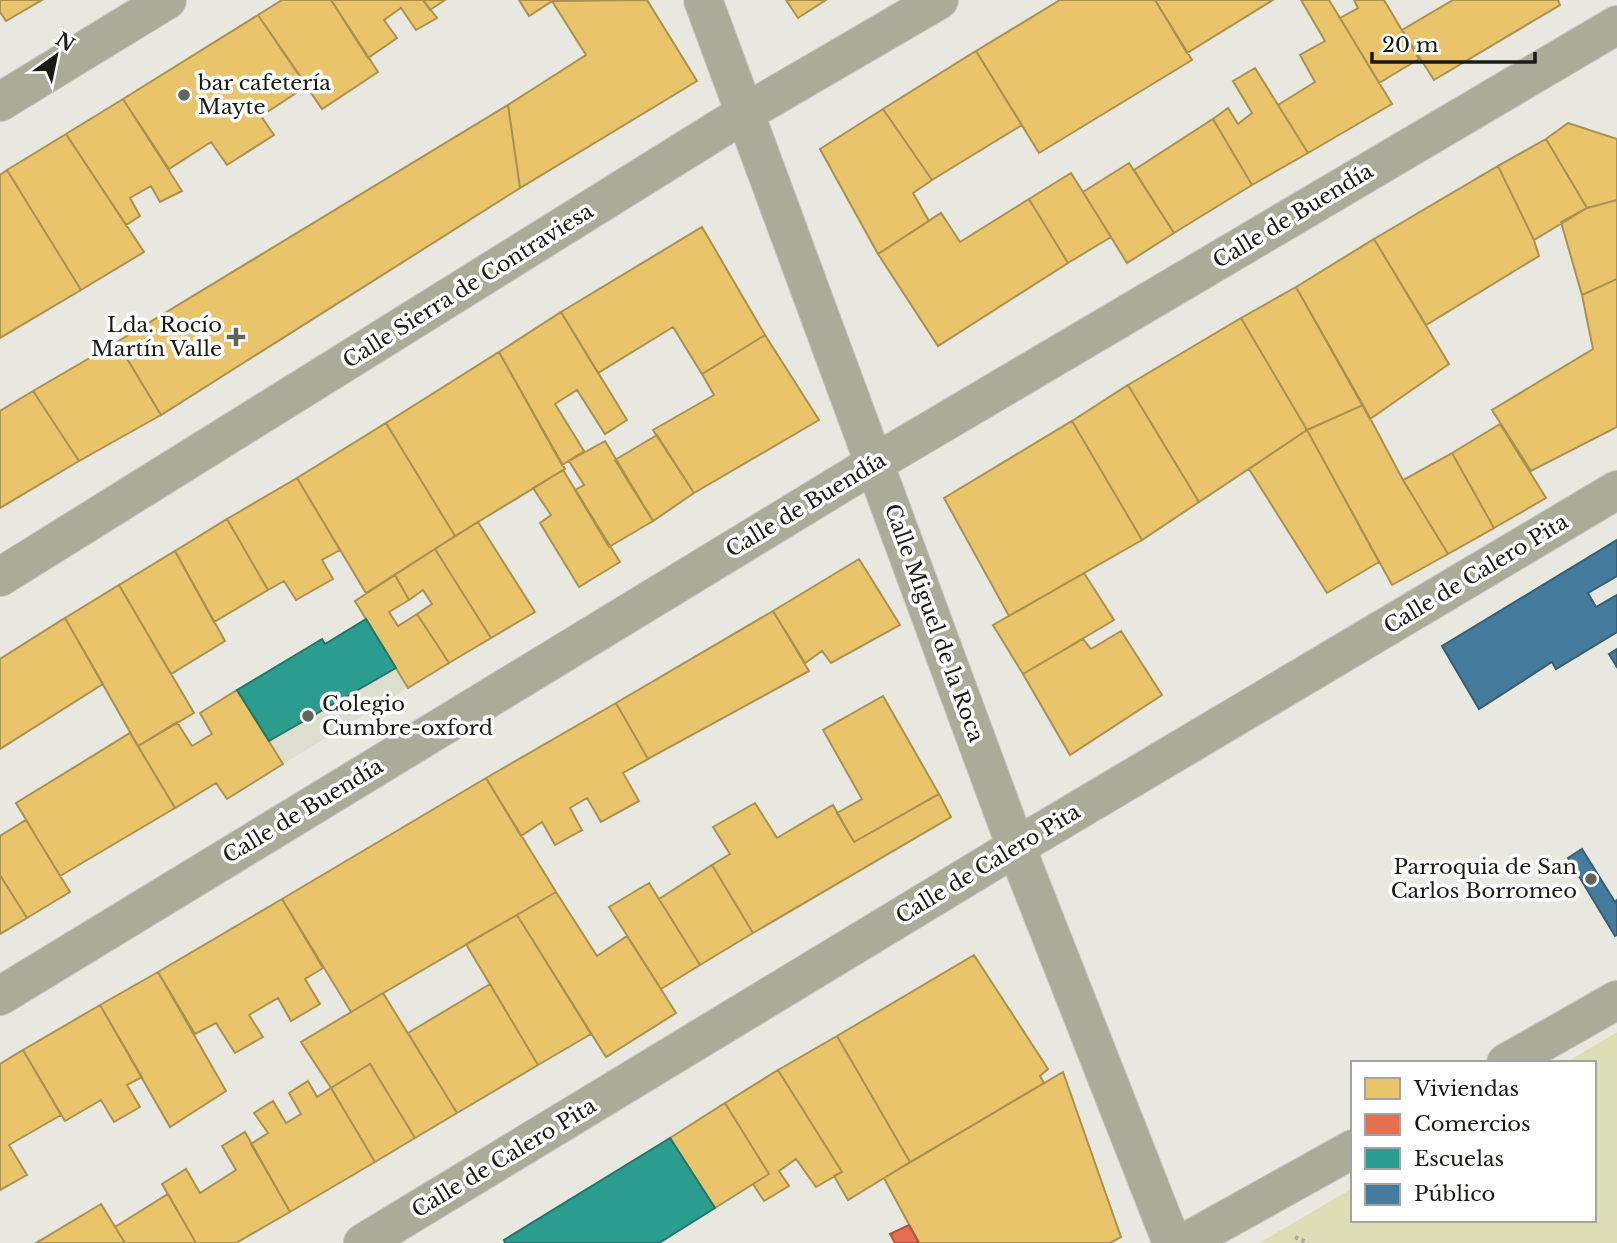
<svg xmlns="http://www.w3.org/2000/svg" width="1617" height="1243" font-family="'Libre Baskerville',serif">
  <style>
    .built { fill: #dddece }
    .green { fill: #dcdfb5 }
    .homes { fill: #e9c46a; stroke: #ab9150; stroke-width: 2 }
    .shops { fill: #e76f51; stroke: #aa563f; stroke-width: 2 }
    .schools { fill: #2a9d8f; stroke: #25766a; stroke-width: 2 }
    .public { fill: #457b9d; stroke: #385e74; stroke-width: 2 }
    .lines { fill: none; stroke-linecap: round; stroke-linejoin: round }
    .minor-casing { stroke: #c6c6c0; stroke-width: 40 }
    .path { stroke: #acada1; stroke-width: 4.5; stroke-dasharray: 3.5 3.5; stroke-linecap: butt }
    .minor { stroke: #aaac99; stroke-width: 38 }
    .poi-dot { fill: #62635c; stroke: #fff; stroke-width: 2.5 }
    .labels { text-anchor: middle; stroke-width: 7; stroke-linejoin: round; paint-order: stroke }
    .poi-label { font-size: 21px; fill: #1a1b15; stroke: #fff; text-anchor: start }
    .street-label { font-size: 21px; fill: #1a1b15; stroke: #fff }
  </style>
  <rect width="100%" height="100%" fill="#e8e8e0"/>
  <path class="built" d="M322,639L325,644L396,668L408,688L283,764L237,690Z"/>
  <path class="green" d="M1617,1032V1243H1259L1353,1188V1220H1594V1063H1565Z"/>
  <path class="homes" d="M0,0H42L6,21L0,12Z
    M282,0H331L378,72L322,109L258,15Z
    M331,0H423L437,18L416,30L401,8L384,20L397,38L368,58Z
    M423,0H445L430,10Z
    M519,0H554L529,16Z
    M647,0L697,81L520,188L508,105L586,55L552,1Z
    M786,0H826L798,18Z
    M1060,0H1155L1192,60L1039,153L976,51Z
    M1155,0H1273L1187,53Z
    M1301,0H1329L1392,104L1308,153L1278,105L1315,82L1300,55L1325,41Z
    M1354,0H1384L1419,59L1379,83L1340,18L1358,8Z
    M1453,0H1558L1560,5L1434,80L1402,30Z
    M258,15L307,86L261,116L274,135L227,165L211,142L169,169L123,99Z
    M976,51L1022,125L932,180L883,109Z
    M1255,68L1308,153L1252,185L1213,119L1228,108L1238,124L1252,113L1233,81Z
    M123,99L182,191L160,202L151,186L130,198L140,216L126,225L66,134Z
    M508,105L520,188L161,415L117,342Z
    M883,109L932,180L913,193L929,221L878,254L820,149Z
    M1213,119L1252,185L1174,233L1134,170Z
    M1568,123L1617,139V200L1587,208L1546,139Z
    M66,134L144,252L81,290L7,170Z
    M1546,139L1587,208L1534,240L1498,166Z
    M1129,163L1174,233L1127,263L1083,192Z
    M1498,166L1534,240L1539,256L1426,325L1374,239Z
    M7,170L81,290L0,338V175Z
    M1071,173L1111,237L1068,263L1029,199Z
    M1029,199L1068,263L938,346L878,254L941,213L960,242Z
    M1617,200V279L1582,295L1561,222L1587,208Z
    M702,227L765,335L702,374L673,327L598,373L561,312Z
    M1374,239L1449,364L1370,419L1296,287Z
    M1617,279V427L1531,471L1492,410L1593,349L1582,295Z
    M1296,287L1363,405L1307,430L1241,318Z
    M561,312L627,420L605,434L577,390L555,404L584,451L562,465L499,352Z
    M1241,318L1307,430L1199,502L1128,385Z
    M765,335L819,420L694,493L653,430L714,395L702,374Z
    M117,342L161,415L79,461L33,391Z
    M499,352L565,469L455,536L386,423Z
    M1128,385L1199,502L1142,540L1072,421Z
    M33,391L79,461L0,508V411Z
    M1363,405L1403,480L1448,554L1392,585L1307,430Z
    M1072,421L1142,540L1009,616L944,498Z
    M386,423L455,536L366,593L297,478Z
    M1500,424L1546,498L1494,528L1452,453Z
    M1307,430L1379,562L1327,593L1249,469Z
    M657,435L694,493L653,521L615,460Z
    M605,441L653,521L609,547L575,490L584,485L569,461Z
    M1452,453L1494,528L1448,554L1403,480Z
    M563,470L620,562L579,587L540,523L551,515L533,488Z
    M297,478L340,550L322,560L333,579L296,600L284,581L268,590L227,519Z
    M227,519L268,590L214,622L175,551Z
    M478,522L535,612L491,638L435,549Z
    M435,549L491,638L449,663L417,614L432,604L423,590L409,600L395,575Z
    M175,551L225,641L171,674L119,585Z
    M859,559L900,625L831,663L822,651L805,663L773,611Z
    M1084,573L1114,620L1023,674L993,625Z
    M395,575L409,600L389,612L398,626L417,614L449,663L408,688L355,601Z
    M119,585L194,713L138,746L65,618Z
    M773,611L809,671L648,759L616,703Z
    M65,618L103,684L0,749V659Z
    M1121,631L1162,695L1070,755L1023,674L1083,639L1091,649Z
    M237,690L283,764L227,799L216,783L175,808L138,746L177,722L192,746L212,734L200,713Z
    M883,696L939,794L854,842L837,813L862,799L823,730Z
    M616,703L648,759L623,773L639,801L601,822L587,798L570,808L582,830L555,845L542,822L521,836L486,778Z
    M130,733L175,808L60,876L16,803Z
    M486,778L556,892L351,1012L282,899Z
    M939,794L951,817L753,933L712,865L730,854L713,827L755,803L777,838L833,805L854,842Z
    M26,820L70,892L27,918L0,875V836Z
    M712,865L753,933L700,965L659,899Z
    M0,875L27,918L0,934Z
    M649,883L700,965L661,989L609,907Z
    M556,892L597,956L627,936L676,1013L606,1057L517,915Z
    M282,899L323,968L305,979L320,1004L291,1021L278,998L249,1015L263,1037L235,1053L216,1023L195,1034L158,972Z
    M517,915L591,1034L538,1065L466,944Z
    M974,955L1048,1069L1040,1076L1044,1083L910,1162L837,1036Z
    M158,972L226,1091L170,1127L100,1005Z
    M490,984L538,1065L457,1113L408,1033Z
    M383,993L457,1113L415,1138L370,1064L331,1088L301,1042Z
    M100,1005L142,1077L127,1085L140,1107L114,1122L101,1100L65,1121L23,1050Z
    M837,1036L910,1162L848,1200L834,1176L842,1172L778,1070Z
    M23,1050L61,1115L9,1145L27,1175L0,1190V1064Z
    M370,1064L415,1138L375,1162L331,1088Z
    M778,1070L842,1172L816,1187L796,1159L779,1171L789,1186L764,1201L753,1184L769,1174L725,1103Z
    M1063,1072L1121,1237L1110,1243H919L884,1178Z
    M308,1081L317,1097L331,1088L375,1162L290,1212L251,1144L268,1133L254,1113L273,1101L286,1123L301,1114L289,1093Z
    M725,1103L769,1174L715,1208L670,1138Z
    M245,1132L290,1212L236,1243H196L162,1184L186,1169L200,1193L236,1170L222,1146Z
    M168,1194L196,1243H125L115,1227Z
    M101,1204L125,1243H36Z"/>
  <path class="shops" d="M909,1225L919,1243H895L890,1234Z"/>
  <path class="schools" d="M366,619L396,668L269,741L237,690L322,639L325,644Z
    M670,1138L715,1208L659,1243H505L504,1240Z"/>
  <path class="public" d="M1617,540V576L1588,593L1596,607L1617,595V632L1556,669L1552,662L1479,709L1442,646Z
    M1617,649V667L1609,654Z
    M1582,849L1615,902L1617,900V935L1615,936L1568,858Z"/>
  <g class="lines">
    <defs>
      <path id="minor" d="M703,0L1016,847L1172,1243
        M0,102L167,0
        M0,577L745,113L939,0
        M0,996L875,463L1617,25
        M1506,1063L1617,1000
        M363,1243L1016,847L1617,490
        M1184,1243L1353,1149"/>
    </defs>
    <use href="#minor" class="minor-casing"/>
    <path class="path" d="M1295,1237L1308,1243"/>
    <use href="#minor" class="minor"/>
  </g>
  <g class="poi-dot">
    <circle cx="184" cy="95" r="7"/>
    <path d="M232.5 326.5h7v7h7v7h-7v7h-7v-7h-7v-7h7z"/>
    <circle cx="308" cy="716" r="7"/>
    <circle cx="1591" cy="879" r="7"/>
  </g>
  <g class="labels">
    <g class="poi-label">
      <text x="198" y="90">bar cafetería<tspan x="198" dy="24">Mayte</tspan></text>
      <text x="222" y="332" text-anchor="end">Lda. Rocío<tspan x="222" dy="24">Martín Valle</tspan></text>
      <text x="322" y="711">Colegio<tspan x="322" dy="24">Cumbre-oxford</tspan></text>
      <text x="1577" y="874" text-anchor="end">Parroquia de San<tspan x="1577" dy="24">Carlos Borromeo</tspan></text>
    </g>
    <g class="street-label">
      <text transform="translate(1293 216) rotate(-31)" y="7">Calle de Buendía</text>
      <text transform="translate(468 286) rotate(-32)" y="7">Calle Sierra de Contraviesa</text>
      <text transform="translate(806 505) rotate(-31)" y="7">Calle de Buendía</text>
      <text transform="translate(1476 574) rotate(-31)" y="7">Calle de Calero Pita</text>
      <text transform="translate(934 623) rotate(70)" y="7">Calle Miguel de la Roca</text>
      <text transform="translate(303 811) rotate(-31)" y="7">Calle de Buendía</text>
      <text transform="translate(988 864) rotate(-31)" y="7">Calle de Calero Pita</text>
      <text transform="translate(504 1158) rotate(-31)" y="7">Calle de Calero Pita</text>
    </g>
  </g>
  <rect x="1351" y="1061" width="245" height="161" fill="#ffffff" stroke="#a3a4a1" stroke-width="2"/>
  <rect x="1365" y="1078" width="35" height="21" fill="#e9c46a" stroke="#a3a4a1" stroke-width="2"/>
  <text x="1414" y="1096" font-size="21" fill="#1a1b15">Viviendas</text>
  <rect x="1365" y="1114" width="35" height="21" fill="#e76f51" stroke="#a3a4a1" stroke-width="2"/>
  <text x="1414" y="1131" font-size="21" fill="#1a1b15">Comercios</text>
  <rect x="1365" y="1148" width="35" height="21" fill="#2a9d8f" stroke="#a3a4a1" stroke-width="2"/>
  <text x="1414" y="1166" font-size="21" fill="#1a1b15">Escuelas</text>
  <rect x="1365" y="1184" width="35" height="21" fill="#457b9d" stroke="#a3a4a1" stroke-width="2"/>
  <text x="1414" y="1201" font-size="21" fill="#1a1b15">Público</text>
  <g transform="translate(56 56) rotate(33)" stroke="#ffffff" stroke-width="5" paint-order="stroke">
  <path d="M0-5L12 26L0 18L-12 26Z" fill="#1a1b15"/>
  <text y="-10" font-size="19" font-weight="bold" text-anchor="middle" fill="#1a1b15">N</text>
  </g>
  <path d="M1372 52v10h163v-10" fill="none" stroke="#1a1b15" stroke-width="3.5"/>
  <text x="1382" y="52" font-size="21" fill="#1a1b15" stroke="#ffffff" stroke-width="5" paint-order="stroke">20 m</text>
</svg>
